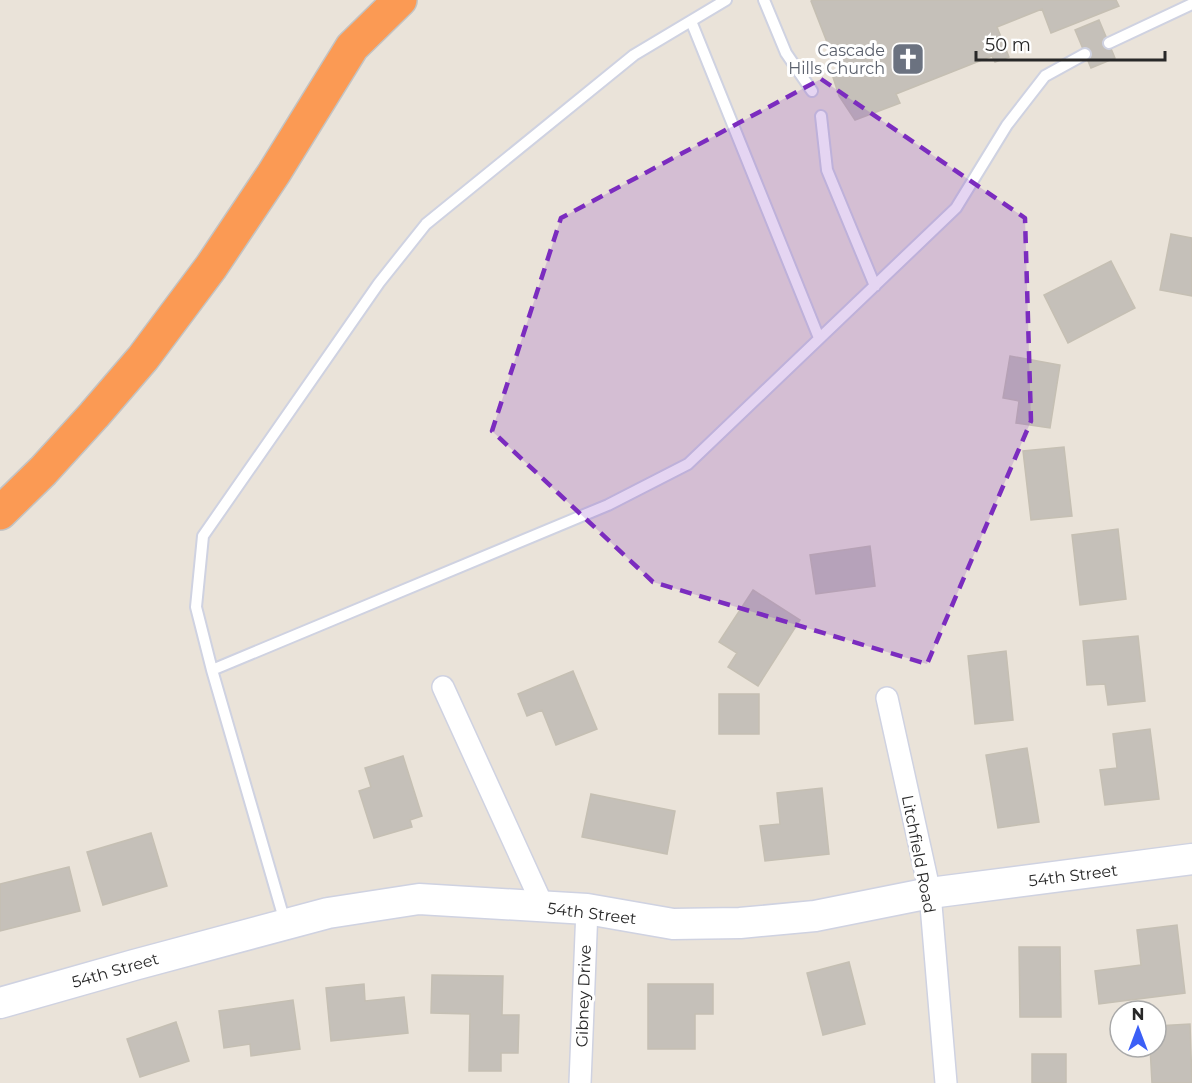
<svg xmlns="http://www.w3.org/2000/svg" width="1192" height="1083" font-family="Montserrat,sans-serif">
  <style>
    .building { fill: #c5c0b9; stroke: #c5bfb3; stroke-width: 1.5 }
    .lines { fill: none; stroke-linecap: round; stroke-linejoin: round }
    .lane-casing { stroke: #cfd2e1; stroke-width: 14 }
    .street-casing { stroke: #cfd2e1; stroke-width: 24 }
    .secondary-casing { stroke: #cfd2e1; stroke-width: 33 }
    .highway-casing { stroke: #c3c3c3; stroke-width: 36 }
    .lane { stroke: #fff; stroke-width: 10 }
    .street { stroke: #fff; stroke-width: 21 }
    .secondary { stroke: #fff; stroke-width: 30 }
    .highway { stroke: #fb9a54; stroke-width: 33 }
    .marked { fill: #7b2cbf; fill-opacity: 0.2; stroke: #7b2cbf; stroke-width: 4.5; stroke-dasharray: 12 8; stroke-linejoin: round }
    .labels { text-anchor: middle; stroke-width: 6; stroke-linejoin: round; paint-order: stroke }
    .worship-label { font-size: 16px; fill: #5b616d; stroke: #fff; text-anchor: end }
    .street-label { font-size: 16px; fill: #282828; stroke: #fff }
  </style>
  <rect width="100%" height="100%" fill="#eae3d9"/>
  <path class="building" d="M813,0H1116L1119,6L1051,33L1042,9L997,27L1009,57L995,62L992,56L896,94L900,103L855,120L839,96L832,74L839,73L811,1Z
    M1099,20L1115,58L1091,68L1075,30Z
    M1171,234L1192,238V296L1160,290Z
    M1111,261L1135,308L1068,343L1044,295Z
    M1010,356L1060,365L1050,428L1016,423L1019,401L1003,398Z
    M1064,447L1072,516L1031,520L1023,451Z
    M1118,529L1126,599L1080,605L1072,535Z
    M870,546L875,586L816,594L810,555Z
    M753,590L800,620L758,686L728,667L737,653L719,642Z
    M1138,636L1145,701L1108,705L1105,684L1087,685L1083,641Z
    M1006,651L1013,720L975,724L968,656Z
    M573,671L597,729L556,745L542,710L527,716L518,694Z
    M719,694H759V734H719Z
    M1150,729L1159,799L1105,805L1100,770L1117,768L1113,734Z
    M1027,748L1039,822L998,828L986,755Z
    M403,756L422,816L410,820L412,827L374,838L359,791L371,787L365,768Z
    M822,788L829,854L765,861L760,826L780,824L777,793Z
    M591,794L675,811L667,854L582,837Z
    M151,833L167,886L103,905L87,852Z
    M69,867L80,911L0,931V884Z
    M1177,925L1185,993L1099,1004L1095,971L1141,965L1137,930Z
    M1019,947H1060L1061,1017H1020Z
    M849,962L865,1024L823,1035L807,973Z
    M432,975L503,976L502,1015H519L518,1053H501V1071H469L470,1014L431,1013Z
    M364,984L365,1001L404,997L408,1033L331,1041L326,988Z
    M648,984H713V1014H695V1049H648Z
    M293,1000L300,1049L251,1056L250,1044L224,1048L219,1011Z
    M176,1022L189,1061L140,1077L127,1039Z
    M1190,1024L1192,1083H1152L1150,1047H1156V1026Z
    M1032,1054H1066V1083H1032Z"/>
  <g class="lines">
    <defs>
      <path id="lane" d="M764,0L786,53L812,91
        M691,21L819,338
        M1109,43L1192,4
        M821,116L827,170L875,286
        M212,670L608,505L688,464L956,208L1007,125L1045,76L1085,54
        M285,922L212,670L196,607L203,536L379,283L426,224L634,55L726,0"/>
      <path id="street" d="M443,687L543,906
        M887,698L930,893L946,1083
        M580,1083L587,909"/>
      <path id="secondary" d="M0,1003L134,965L328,913L419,899L587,909L673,924L740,923L815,916L930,893L1192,859"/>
      <path id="highway" d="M0,513L43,471L94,415L143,358L211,267L274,173L352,47L400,0"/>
    </defs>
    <use href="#lane" class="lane-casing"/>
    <use href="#street" class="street-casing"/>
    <use href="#secondary" class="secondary-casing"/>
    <use href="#highway" class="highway-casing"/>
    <use href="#lane" class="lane"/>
    <use href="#street" class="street"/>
    <use href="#secondary" class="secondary"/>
    <use href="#highway" class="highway"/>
  </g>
  <path class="marked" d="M821,79L1025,218L1031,421L927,664L653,582L492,431L561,218Z"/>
  <defs>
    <symbol id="church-square" viewBox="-11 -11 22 22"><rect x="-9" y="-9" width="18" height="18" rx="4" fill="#6b7280" stroke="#fff"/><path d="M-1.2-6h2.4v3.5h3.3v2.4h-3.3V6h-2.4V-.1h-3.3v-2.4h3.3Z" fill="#fff"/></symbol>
  </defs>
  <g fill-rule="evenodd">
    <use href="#church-square" x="889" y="40" width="38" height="38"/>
  </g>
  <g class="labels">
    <g class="worship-label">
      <text x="885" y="56">Cascade<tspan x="885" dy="18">Hills Church</tspan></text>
    </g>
    <g class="street-label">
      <text transform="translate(919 854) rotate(79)" y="6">Litchfield Road</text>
      <text transform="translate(1073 875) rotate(-7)" y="6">54th Street</text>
      <text transform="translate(592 913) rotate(7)" y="6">54th Street</text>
      <text transform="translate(115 970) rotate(-16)" y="6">54th Street</text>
      <text transform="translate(583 996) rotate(-88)" y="6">Gibney Drive</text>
    </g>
  </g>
  <g transform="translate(1138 1029)"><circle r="28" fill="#ffffff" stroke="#a9a9a9" stroke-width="1.5"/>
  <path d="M0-4.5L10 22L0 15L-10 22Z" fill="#3b5ff6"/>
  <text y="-9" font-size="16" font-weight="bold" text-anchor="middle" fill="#282828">N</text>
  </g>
  <path d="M976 51v9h189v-9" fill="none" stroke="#282828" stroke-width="3"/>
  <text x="985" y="51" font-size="18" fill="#282828" stroke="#ffffff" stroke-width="4.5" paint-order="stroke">50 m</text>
</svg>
